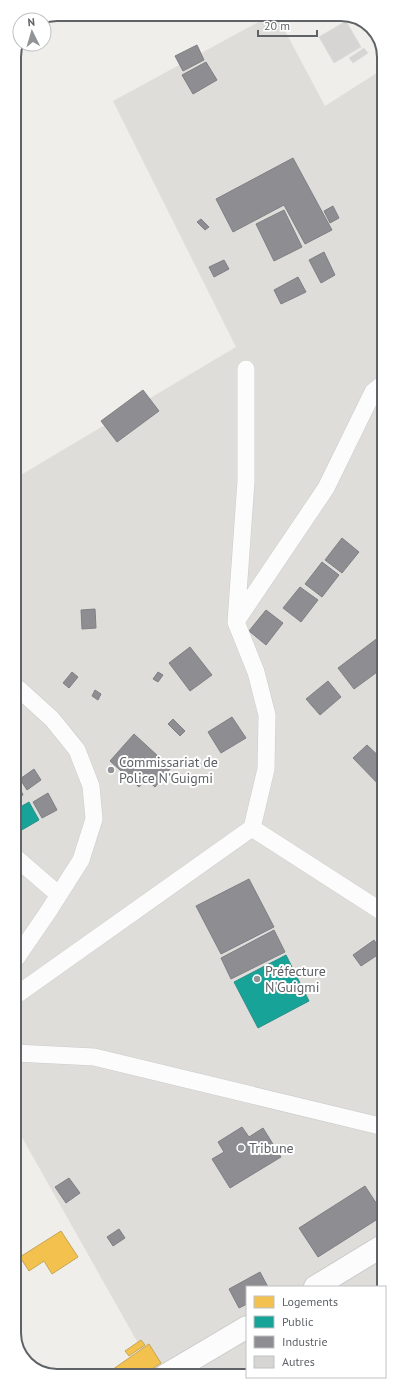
<svg xmlns="http://www.w3.org/2000/svg" width="398" height="1390" font-family="'PT Sans',sans-serif">
  <style>
    .industrial { fill: #dfddda }
    .homes { fill: #f2c14e; stroke: #c6a556 }
    .public { fill: #17a398; stroke: #2d908a }
    .industry { fill: #8d8d92; stroke: #7f8085 }
    .building { fill: #d6d5d3; stroke: #deddd9 }
    .lines { fill: none; stroke-linecap: round; stroke-linejoin: round }
    .minor-casing { stroke: #cbcccc; stroke-width: 18 }
    .secondary-casing { stroke: #cacacb; stroke-width: 24 }
    .minor { stroke: #fdfcfc; stroke-width: 17 }
    .secondary { stroke: #fdfcfc; stroke-width: 22 }
    .poi-dot { fill: #919496; stroke: #fff; stroke-width: 1.5 }
    .labels { text-anchor: middle; stroke-width: 4; stroke-linejoin: round; paint-order: stroke }
    .poi-label { font-size: 14px; fill: #5f6368; stroke: #fff; text-anchor: start }
    .rim { fill: none; stroke: #5f6368; stroke-width: 2 }
  </style>
  <rect width="100%" height="100%" fill="#efeeea"/>
  <path class="industrial" d="M273,14H276L325,106L383,69L384,1287H247V1367L232,1375H156L15,1125L14,479L236,347L113,101Z"/>
  <path class="homes" d="M61,1231L78,1257L52,1274L44,1261L29,1271L20,1257Z
    M141,1340L145,1345L129,1356L125,1351Z
    M149,1344L161,1363L143,1375L111,1376L109,1372Z"/>
  <path class="public" d="M29,802L39,820L20,831L15,822V810Z
    M286,955L309,1001L258,1028L234,982Z"/>
  <path class="industry" d="M197,45L204,60L183,71L175,56Z
    M206,62L217,80L193,94L182,75Z
    M293,158L332,230L305,244L284,205L233,232L216,199Z
    M333,206L339,218L330,223L324,211Z
    M284,210L302,247L274,261L256,224Z
    M201,219L209,227L205,230L197,222Z
    M324,252L335,275L321,283L309,260Z
    M224,260L229,269L214,277L209,267Z
    M298,277L306,292L281,304L274,290Z
    M143,390L159,411L117,442L101,421Z
    M383,479V489L378,483Z
    M342,538L359,552L342,573L325,560Z
    M322,562L339,575L322,597L305,584Z
    M300,587L318,600L301,622L283,608Z
    M95,609L96,628L82,629L81,610Z
    M266,610L283,623L266,645L249,631Z
    M383,634L384,667L354,689L338,668Z
    M190,647L212,675L190,691L169,663Z
    M72,672L78,677L69,688L63,683Z
    M158,672L163,675L158,682L153,679Z
    M328,681L341,697L320,715L306,699Z
    M95,690L101,694L98,700L92,696Z
    M232,717L246,738L221,753L208,732Z
    M173,719L185,731L180,736L168,724Z
    M134,734L171,768L155,787L146,779L139,787L110,761Z
    M367,745L384,761V790L353,758Z
    M34,769L41,780L27,790L20,779Z
    M16,780L23,795L15,799L14,781Z
    M48,793L57,810L42,818L33,802Z
    M249,879L274,927L221,954L196,906Z
    M274,930L285,952L231,979L221,958Z
    M374,940L382,952L361,966L353,955Z
    M242,1127L249,1137L263,1128L281,1157L230,1188L212,1159L224,1152L218,1142Z
    M69,1178L80,1193L66,1203L55,1187Z
    M365,1186L384,1215L318,1257L299,1228Z
    M119,1229L125,1238L113,1246L107,1237Z
    M260,1272L268,1287H247V1304L239,1308L229,1289Z"/>
  <path class="building" d="M346,21L361,47L334,63L319,37Z
    M364,48L368,53L353,63L349,58Z"/>
  <g class="lines">
    <defs>
      <path id="minor" d="M237,620L326,488L373,392L383,384
        M14,686L20,690L52,719L77,750L91,786L94,819L81,860L48,912L15,960
        M252,828L384,913
        M15,857L59,895
        M15,996L252,828L266,769L267,715L256,672L236,622L246,481V369
        M15,1053L94,1057L384,1127"/>
      <path id="secondary" d="M315,1287L384,1245
        M166,1375L247,1327"/>
    </defs>
    <use href="#minor" class="minor-casing"/>
    <use href="#secondary" class="secondary-casing"/>
    <use href="#minor" class="minor"/>
    <use href="#secondary" class="secondary"/>
  </g>
  <g class="poi-dot">
    <circle cx="111" cy="770" r="4"/>
    <circle cx="257" cy="979" r="4"/>
    <circle cx="241" cy="1148" r="4"/>
  </g>
  <g class="labels">
    <g class="poi-label">
      <text x="119" y="767">Commissariat de<tspan x="119" dy="16">Police N'Guigmi</tspan></text>
      <text x="265" y="976">Préfecture<tspan x="265" dy="16">N'Guigmi</tspan></text>
      <text x="249" y="1153">Tribune</text>
    </g>
  </g>
  <path d="M0 0H398V1390H0ZM57 21H341A36 36 0 0 1 377 57V1333A36 36 0 0 1 341 1369H57A36 36 0 0 1 21 1333V57A36 36 0 0 1 57 21Z" fill="#fff" fill-rule="evenodd"/>
  <path class="rim" d="M57 21H341A36 36 0 0 1 377 57V1333A36 36 0 0 1 341 1369H57A36 36 0 0 1 21 1333V57A36 36 0 0 1 57 21Z"/>
  <rect x="246" y="1286" width="140" height="92" fill="#ffffff" stroke="#bfc1c3"/>
  <rect x="254" y="1296" width="20" height="12" fill="#f2c14e" stroke="#bfc1c3"/>
  <text x="282" y="1306" font-size="12" fill="#5f6368">Logements</text>
  <rect x="254" y="1316" width="20" height="12" fill="#17a398" stroke="#bfc1c3"/>
  <text x="282" y="1326" font-size="12" fill="#5f6368">Public</text>
  <rect x="254" y="1336" width="20" height="12" fill="#8d8d92" stroke="#bfc1c3"/>
  <text x="282" y="1346" font-size="12" fill="#5f6368">Industrie</text>
  <rect x="254" y="1356" width="20" height="12" fill="#d6d5d3" stroke="#bfc1c3"/>
  <text x="282" y="1366" font-size="12" fill="#5f6368">Autres</text>
  <g transform="translate(32 32) rotate(355)"><circle r="19" fill="#ffffff" stroke="#bfc1c3"/>
  <path d="M0-3L7 15L0 10L-7 15Z" fill="#919496"/>
  <text y="-6" font-size="11" font-weight="bold" text-anchor="middle" fill="#5f6368">N</text>
  </g>
  <path d="M258 30v6h59v-6" fill="none" stroke="#5f6368" stroke-width="2"/>
  <text x="264" y="30" font-size="12" fill="#5f6368" stroke="#ffffff" stroke-width="3" paint-order="stroke">20 m</text>
</svg>
